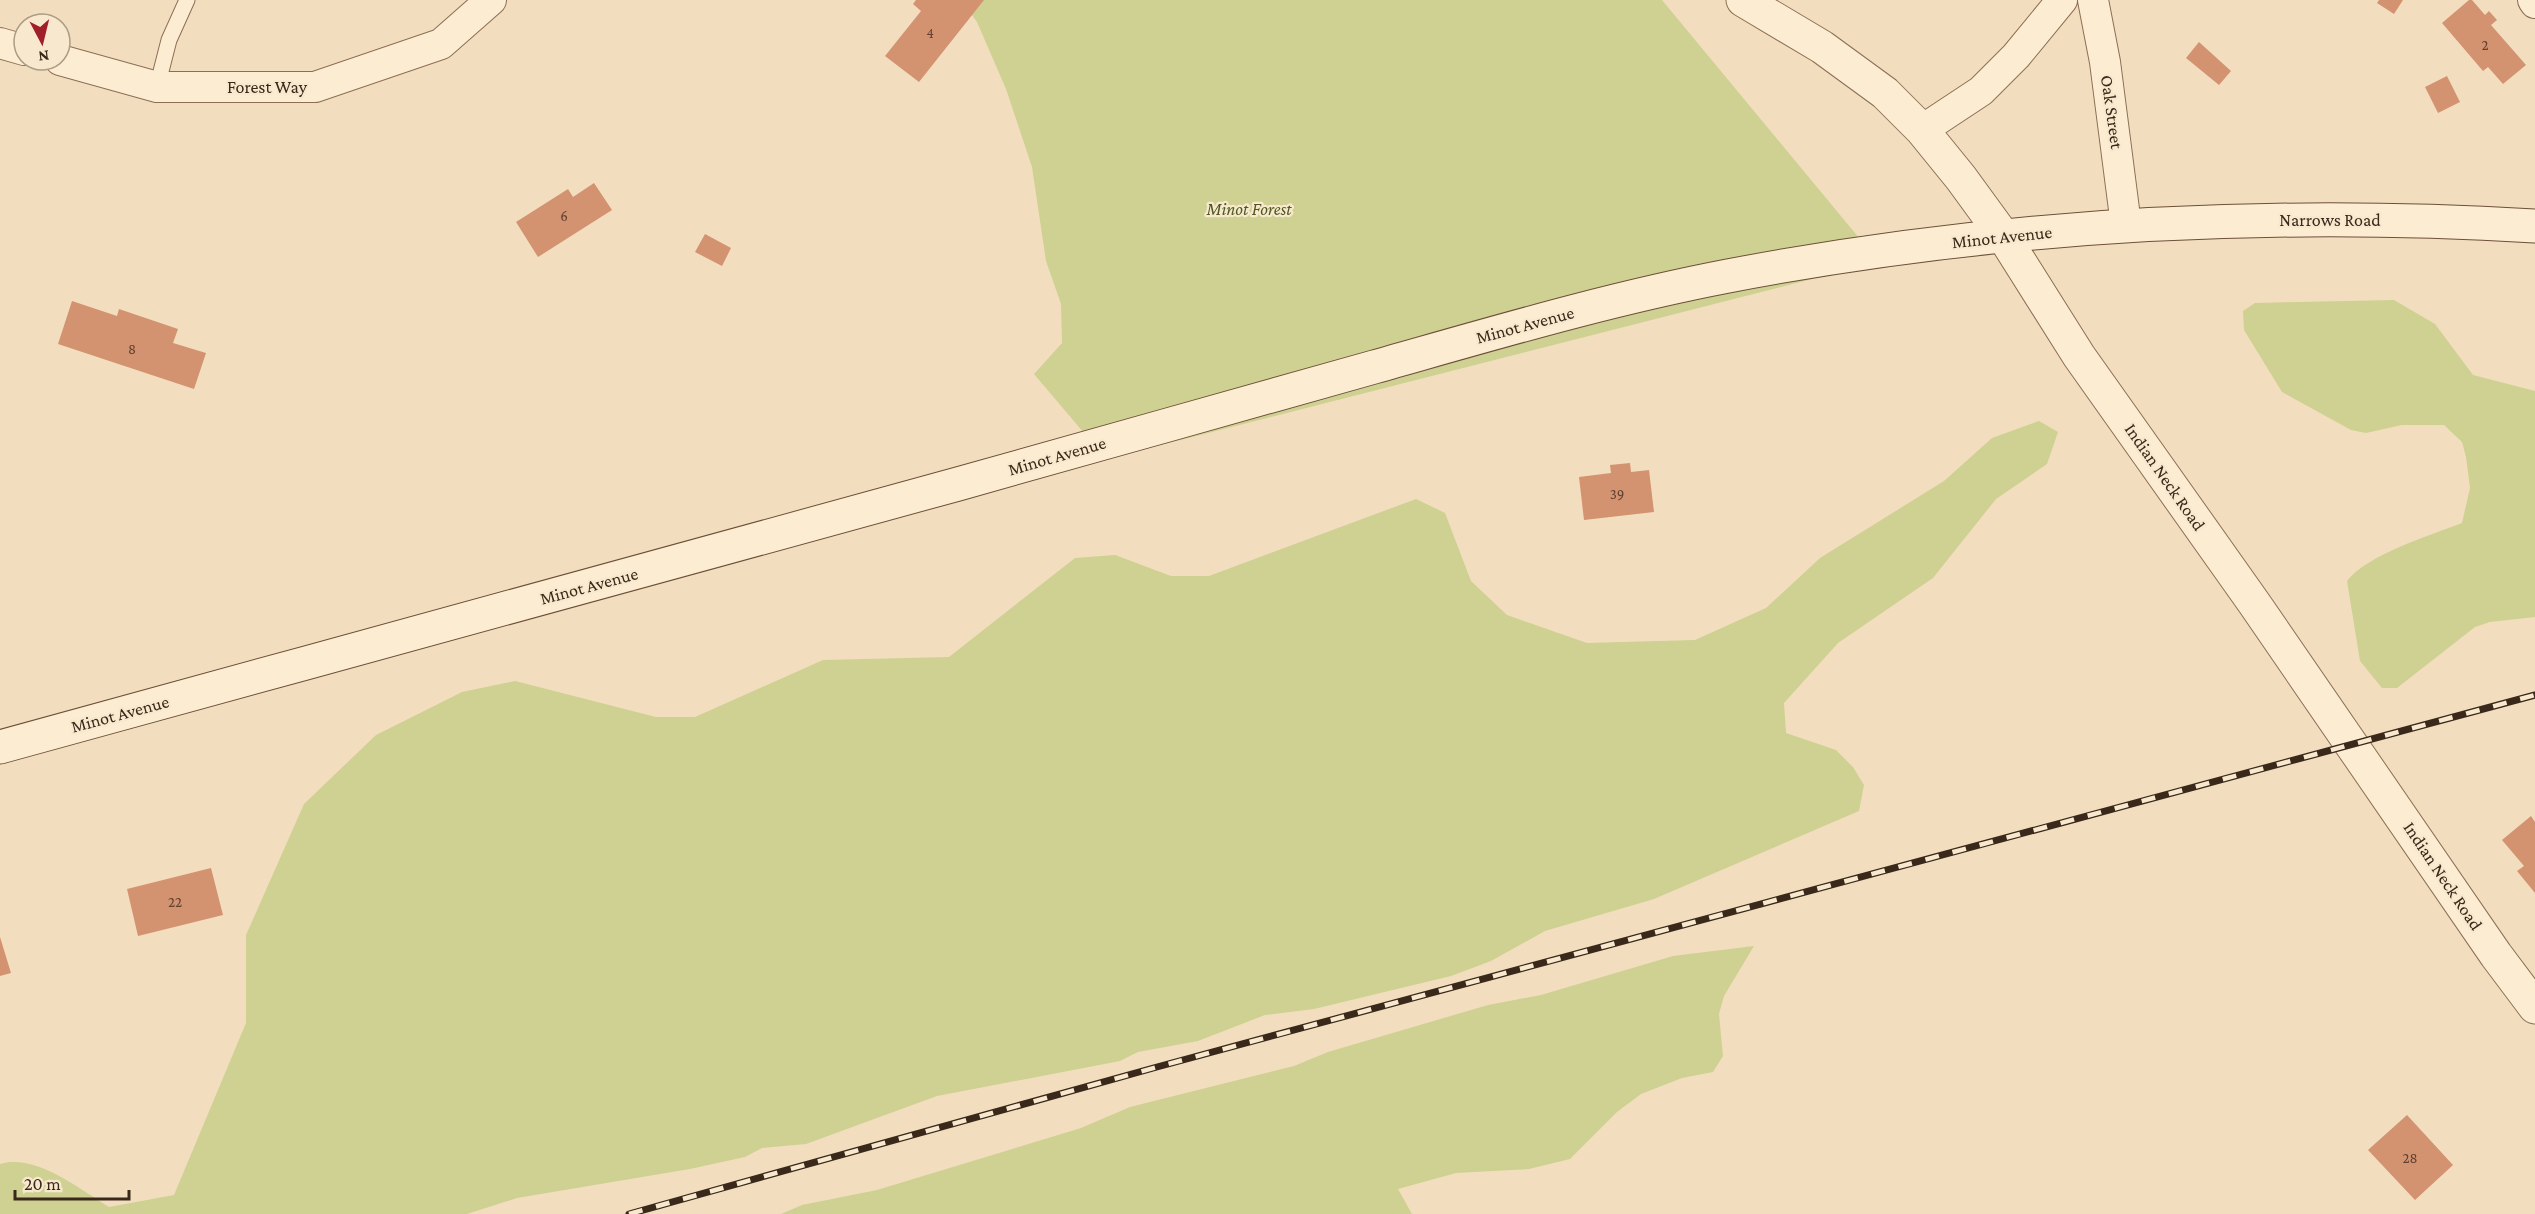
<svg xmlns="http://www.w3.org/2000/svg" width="2535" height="1214" font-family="'Crimson Pro',serif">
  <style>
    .green { fill: #ced191 }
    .building { fill: #d39270 }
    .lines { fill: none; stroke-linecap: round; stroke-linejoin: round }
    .service-casing { stroke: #8c6e55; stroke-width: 17 }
    .minor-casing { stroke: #8c6e55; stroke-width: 32 }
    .tertiary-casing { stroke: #8c6e55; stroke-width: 35 }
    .secondary-casing { stroke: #6d4f38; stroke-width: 35 }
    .service { stroke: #fcecd2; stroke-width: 15 }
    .minor { stroke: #fcecd2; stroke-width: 30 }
    .tertiary { stroke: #fcecd2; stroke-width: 33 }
    .secondary { stroke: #fcecd2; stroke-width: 33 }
    .rail-casing { stroke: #3a281b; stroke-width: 7 }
    .rail { stroke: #f8e9ce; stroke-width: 4.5; stroke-dasharray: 14; stroke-linecap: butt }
    .labels { text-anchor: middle; stroke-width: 4.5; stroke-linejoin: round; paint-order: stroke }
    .number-label { font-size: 15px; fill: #604230 }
    .street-label { font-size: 18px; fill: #3a281b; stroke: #f8e9ce }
    .park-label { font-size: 18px; font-style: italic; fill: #4e5820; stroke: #f8e9ce }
  </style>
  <rect width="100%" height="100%" fill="#f2debe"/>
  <path class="green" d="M961,0H1662L1879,262L1106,459L1034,374L1062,343L1061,304L1046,261L1032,167L1006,89L977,22Z
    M2394,300L2435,324L2473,375L2535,391V617L2490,622L2475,627L2397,688H2382L2360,661L2347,581C2368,554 2429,536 2462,523L2470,488L2466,457L2462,442L2444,425H2402L2366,433L2351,430L2282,392L2244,330L2243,311L2255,303Z
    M2039,421L2058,432L2047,464L1996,499L1933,578L1838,643L1784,703L1786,733L1836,750L1853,767L1864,785L1859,811L1654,899L1545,931L1491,961L1451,976L1314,1009L1265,1015L1198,1041L1138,1052L1120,1061L937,1096L806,1144L762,1148L745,1157L690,1169L517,1198L467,1214H0V1164C35,1153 80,1189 109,1207L174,1195L246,1023V935L304,804L376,735L462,692L515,681L656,717H695L823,660L949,657L1075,558L1115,555L1171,576H1209L1416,499L1445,513L1471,581L1507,615L1587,643L1695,640L1766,608L1820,558L1944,481L1992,438Z
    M1754,946L1724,996L1719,1014L1723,1056L1713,1072L1682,1078L1641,1094L1617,1112L1570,1159L1529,1169L1456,1173L1398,1189L1412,1214H781L802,1205L877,1190L1081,1128L1130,1107L1294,1066L1328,1052L1488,1005L1541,995L1673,956Z"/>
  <path class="building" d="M916,0H984L919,82L885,56L921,11L913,4Z
    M2379,0H2403L2394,14L2377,3Z
    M2469,0H2472L2485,15L2489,11L2497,20L2491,25L2526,65L2503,84L2488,67L2483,71L2442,23Z
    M2199,42L2231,71L2219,85L2186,58Z
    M2447,76L2460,102L2438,113L2425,87Z
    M594,183L612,210L538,257L516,222L568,189L573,197Z
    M705,234L731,248L722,266L695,252Z
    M72,301L117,316L119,309L178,329L173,343L206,353L194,389L58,344Z
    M1630,463L1631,472L1649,470L1654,512L1584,520L1579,477L1611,473L1610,465Z
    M2531,816L2535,822V893L2517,871L2524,866L2502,840Z
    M211,868L223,915L138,936L127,889Z
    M0,937L11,973L0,976Z
    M2407,1115L2453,1165L2415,1200L2368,1150Z"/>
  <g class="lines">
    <defs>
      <path id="service" d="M157,87L169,40L187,0"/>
      <path id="minor" d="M2093,0L2105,62L2126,225
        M2533,0L2535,3
        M0,43L24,50
        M60,60L157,87H315L441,44L491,0
        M1922,130L1981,91L2016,56L2062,0"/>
      <path id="tertiary" d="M1743,0L1822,47L1885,93L1922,130L1961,178L2004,237L2079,356L2254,603L2496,955L2535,1007"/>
      <path id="secondary" d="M0,747C319,658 640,574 958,484C1097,445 1235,406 1374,367C1491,334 1608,299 1728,276C1994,225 2265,210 2535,226"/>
    </defs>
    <use href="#service" class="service-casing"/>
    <use href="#minor" class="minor-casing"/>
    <use href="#tertiary" class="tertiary-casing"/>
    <use href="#secondary" class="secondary-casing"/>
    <use href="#service" class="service"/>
    <use href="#minor" class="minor"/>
    <use href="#tertiary" class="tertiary"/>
    <use href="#secondary" class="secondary"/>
    <defs>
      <path id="rail" d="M629,1214L1157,1067L2535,695"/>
    </defs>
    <use href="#rail" class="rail-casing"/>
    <use href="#rail" class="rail"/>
  </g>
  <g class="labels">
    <g class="number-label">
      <text x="930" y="38">4</text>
      <text x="2485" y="50">2</text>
      <text x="564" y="221">6</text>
      <text x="132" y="354">8</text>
      <text x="1617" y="499">39</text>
      <text x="175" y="907">22</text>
      <text x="2410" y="1163">28</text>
    </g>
    <g class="street-label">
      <text x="267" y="93">Forest Way</text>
      <text transform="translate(2112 112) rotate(82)" y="6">Oak Street</text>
      <text x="2330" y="226">Narrows Road</text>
      <text transform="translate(2002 237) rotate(-6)" y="6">Minot Avenue</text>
      <text transform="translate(1525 325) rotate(-15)" y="6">Minot Avenue</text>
      <text transform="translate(1057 456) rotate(-16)" y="6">Minot Avenue</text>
      <text transform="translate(2165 477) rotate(55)" y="6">Indian Neck Road</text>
      <text transform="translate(589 586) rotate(-15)" y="6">Minot Avenue</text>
      <text transform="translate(120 714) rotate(-15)" y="6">Minot Avenue</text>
      <text transform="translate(2443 876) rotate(56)" y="6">Indian Neck Road</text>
    </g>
    <g class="park-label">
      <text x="1249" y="215">Minot Forest</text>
    </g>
  </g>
  <g transform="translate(42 42) rotate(173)"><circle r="28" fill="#f8e9ce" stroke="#ac9c86" stroke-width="1.5"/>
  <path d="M0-4.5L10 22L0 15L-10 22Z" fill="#a0202a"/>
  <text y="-9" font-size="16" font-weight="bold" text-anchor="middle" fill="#3a281b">N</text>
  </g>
  <path d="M15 1190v9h114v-9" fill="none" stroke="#3a281b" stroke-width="3"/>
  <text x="24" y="1190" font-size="18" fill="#3a281b" stroke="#f8e9ce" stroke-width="4.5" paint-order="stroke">20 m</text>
</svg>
